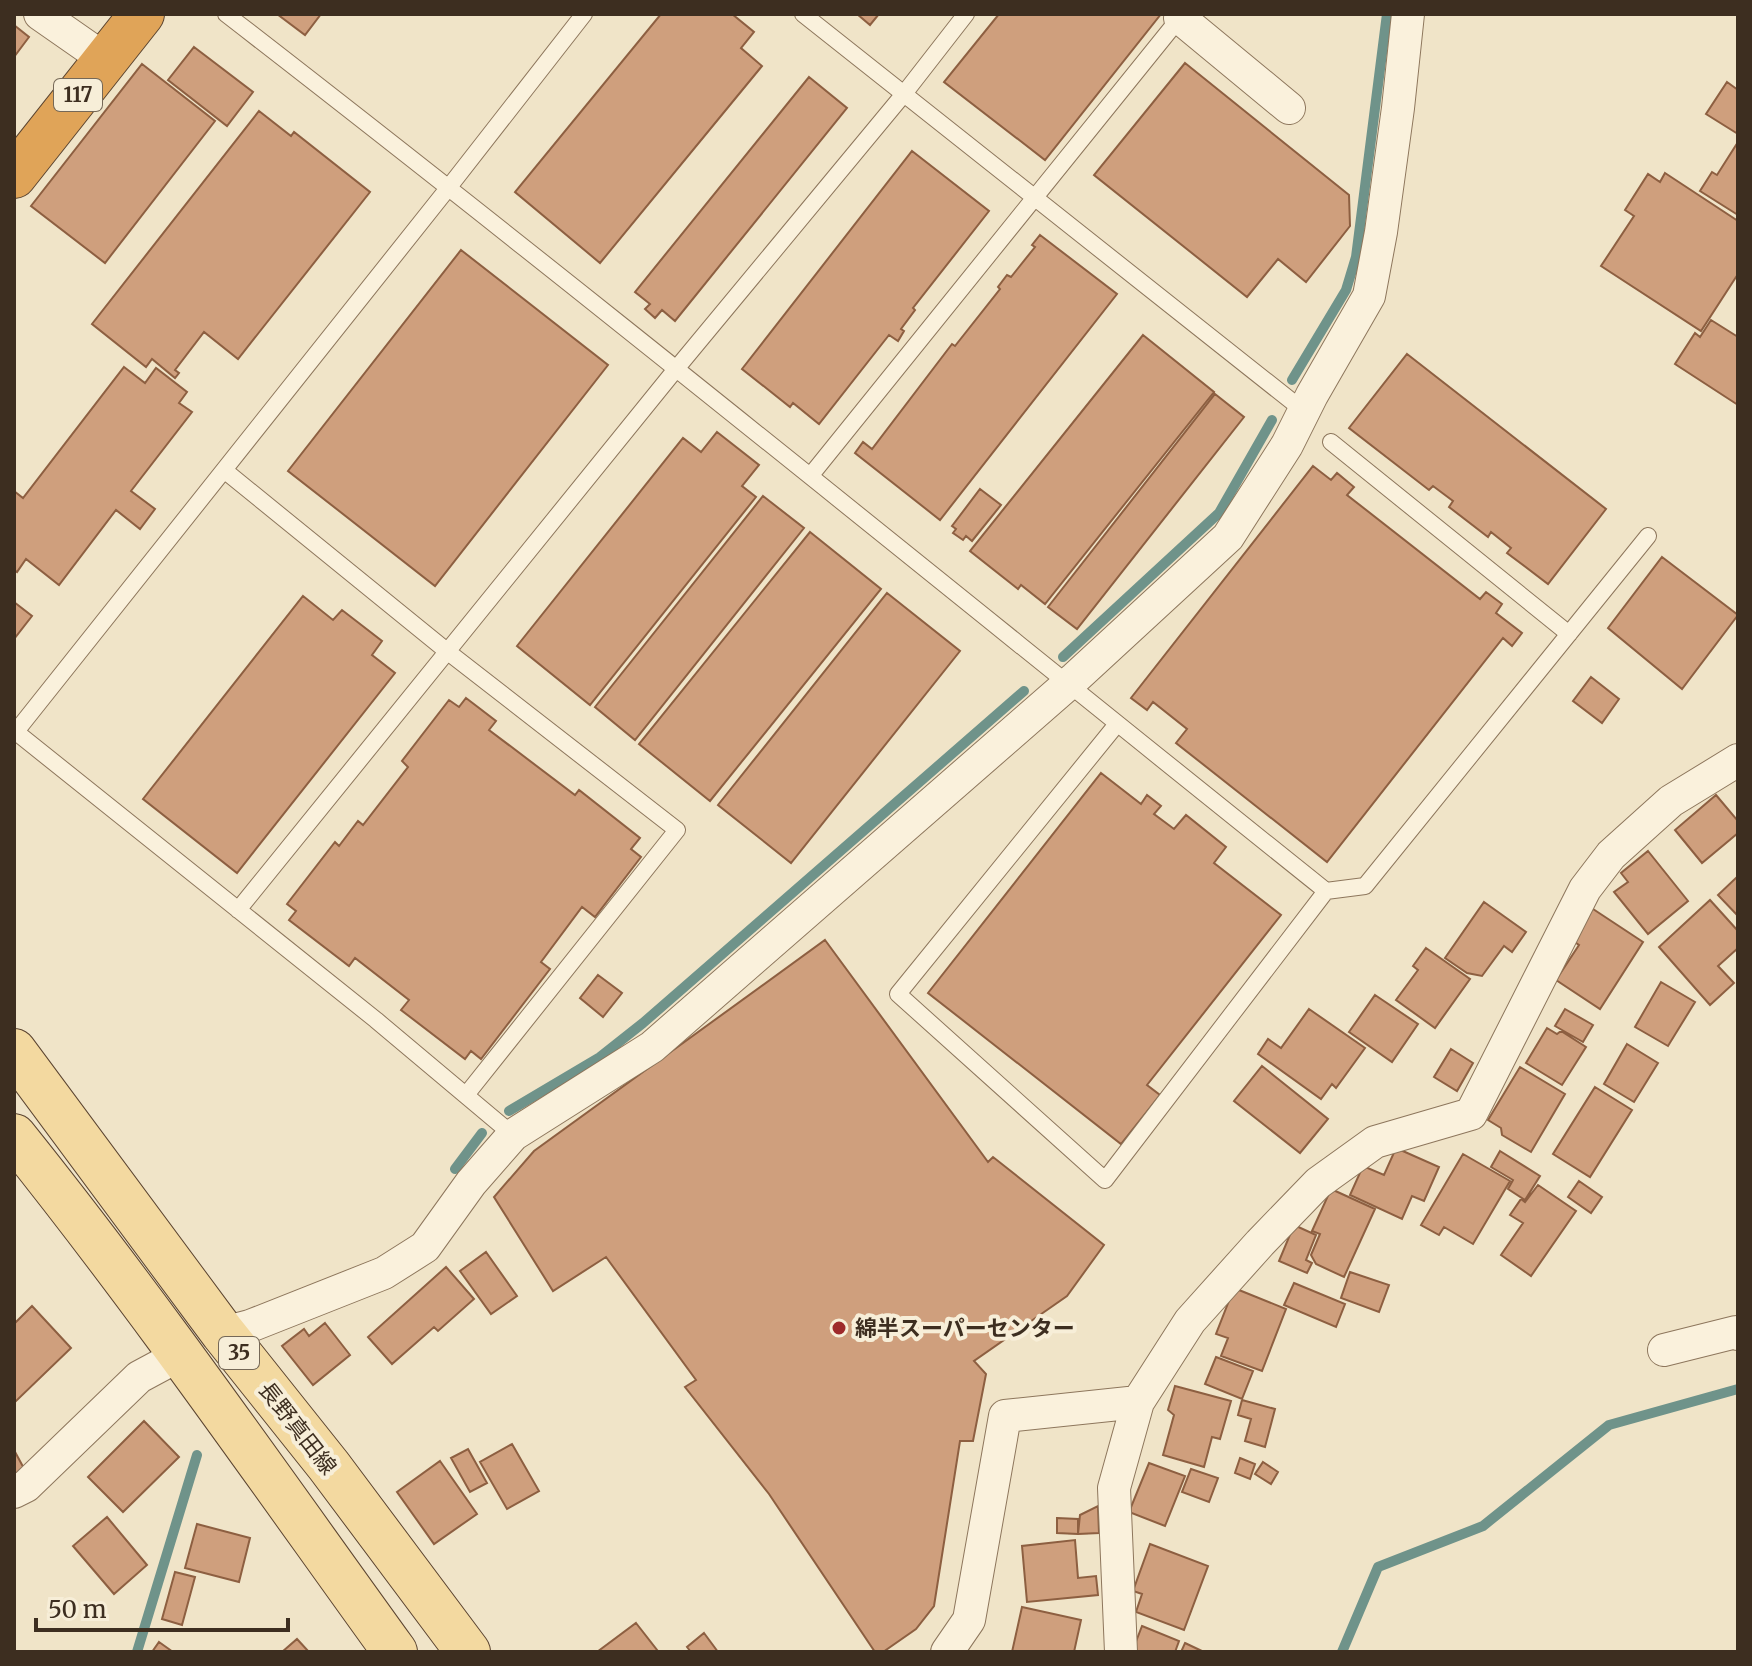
<svg xmlns="http://www.w3.org/2000/svg" width="1752" height="1666" font-family="Merriweather,'Noto Sans JP',serif">
  <style>
    .lines { fill: none; stroke-linecap: round; stroke-linejoin: round }
    .stream { stroke: #6f938a; stroke-width: 10 }
    .building { fill: #cf9f7d; stroke: #8d5f41; stroke-width: 2 }
    .lane-casing { stroke: #8d765c; stroke-width: 18 }
    .street-casing { stroke: #8d765c; stroke-width: 34 }
    .primary-casing { stroke: #5b4430; stroke-width: 46 }
    .highway-casing { stroke: #5b4430; stroke-width: 46 }
    .lane { stroke: #faf1dc; stroke-width: 16 }
    .street { stroke: #faf1dc; stroke-width: 32 }
    .primary { stroke: #f3d9a0; stroke-width: 44 }
    .highway { stroke: #e0a458; stroke-width: 44 }
    .poi-dot { fill: #9e2a2b; stroke: #f7eed8; stroke-width: 3 }
    .labels { text-anchor: middle; stroke-width: 8; stroke-linejoin: round; paint-order: stroke }
    .shield { fill: #f7eed8; stroke: #756857; stroke-width: 2 }
    .shield-label { font-size: 20px; font-weight: bold; fill: #3d2e20 }
    .poi-label { font-size: 22px; font-weight: bold; fill: #3d2e20; stroke: #f7eed8; text-anchor: start }
    .street-label { font-size: 22px; fill: #3d2e20; stroke: #f7eed8 }
  </style>
  <rect width="100%" height="100%" fill="#f0e4c8"/>
  <g class="lines">
    <path class="stream" d="M1292,380L1346,290L1356,257L1387,14
      M1063,657L1219,513L1272,420
      M509,1111L600,1057L643,1023L1024,691
      M455,1169L482,1133
      M137,1652L197,1455
      M1342,1652L1378,1567L1483,1526L1609,1425L1738,1389"/>
  </g>
  <path class="building" d="M277,14H321L305,35Z
    M661,14H732L754,32L741,48L762,66L600,263L515,192Z
    M857,14H879L870,25Z
    M999,14H1161L1045,160L944,82Z
    M14,25L29,37L14,57Z
    M194,47L253,92L227,126L168,80Z
    M1185,63L1349,195L1350,226L1306,282L1278,259L1247,297L1094,175Z
    M142,64L215,121L105,263L31,206Z
    M809,77L847,108L675,321L662,310L655,318L645,309L650,304L635,292Z
    M1727,82L1738,90V134L1706,114Z
    M259,111L291,136L294,132L370,192L238,359L204,332L175,370L179,373L175,378L152,359L146,367L92,324Z
    M1738,142V215L1700,191L1712,172L1717,175Z
    M912,151L989,211L913,308L915,310L901,329L904,331L898,341L889,335L819,424L793,403L790,407L742,369Z
    M1665,173L1738,221V274L1701,331L1601,266L1634,216L1625,210L1648,174L1660,182Z
    M1040,235L1117,294L940,520L855,453L863,442L872,449L952,344L955,346L1000,289L998,287L1007,275L1011,277L1035,247L1032,245Z
    M461,250L608,365L435,586L288,471Z
    M1711,320L1738,337V405L1675,364L1695,333L1700,337Z
    M1143,335L1214,392L1045,604L1021,585L1018,589L970,551Z
    M1407,354L1606,509L1548,584L1507,553L1511,548L1491,532L1488,537L1449,507L1453,501L1433,486L1429,490L1349,428Z
    M124,367L145,383L156,368L187,392L179,403L192,412L131,491L155,509L140,529L116,510L59,585L26,559L17,572L14,570V491L23,498Z
    M1215,394L1244,417L1077,629L1048,607Z
    M717,432L759,465L742,486L756,497L590,705L517,646L683,438L701,452Z
    M1313,466L1331,480L1337,473L1354,487L1347,495L1480,599L1486,592L1502,604L1496,613L1522,633L1512,646L1503,638L1327,862L1176,743L1187,729L1153,702L1147,710L1131,698Z
    M980,489L1001,505L972,541L966,536L963,540L953,533L956,529L952,526Z
    M763,496L804,528L635,740L595,707Z
    M810,532L881,589L710,801L639,744Z
    M1662,557L1738,615L1682,689L1608,628Z
    M887,593L960,651L791,863L718,805Z
    M303,596L333,620L342,610L382,641L372,655L395,673L237,873L143,799Z
    M14,602L32,616L14,639Z
    M1591,677L1619,699L1602,723L1573,701Z
    M466,698L496,721L489,730L575,795L579,790L640,838L631,849L641,857L595,917L582,907L541,962L550,969L481,1059L471,1051L465,1059L401,1010L409,1000L355,958L349,966L289,920L296,911L287,904L335,842L339,846L358,821L363,825L408,767L402,761L449,700L459,707Z
    M1101,773L1141,804L1147,795L1161,806L1154,814L1174,829L1186,815L1226,847L1214,863L1281,915L1147,1085L1160,1095L1121,1144L928,993Z
    M1716,795L1738,821V833L1702,863L1675,830Z
    M1648,851L1688,901L1648,934L1614,892L1628,882L1621,873Z
    M1738,876V916L1718,895Z
    M1710,900L1738,931V948L1718,966L1734,983L1710,1005L1659,947Z
    M1484,902L1526,932L1512,952L1504,946L1482,976L1467,973L1445,958Z
    M1590,907L1643,942L1600,1009L1556,980L1579,945L1569,938Z
    M825,940L988,1162L993,1157L1104,1245L1067,1296L974,1361L986,1374L973,1441H960L934,1606L916,1629L883,1652H875L769,1494L685,1387L696,1380L606,1257L553,1291L494,1197L534,1151Z
    M1426,948L1470,979L1435,1028L1396,1000L1418,970L1413,966Z
    M598,975L622,993L603,1017L580,998Z
    M1661,982L1695,1002L1668,1046L1635,1027Z
    M1375,995L1418,1024L1392,1062L1349,1032Z
    M1309,1009L1365,1048L1336,1088L1332,1084L1321,1099L1258,1054L1268,1039L1281,1048Z
    M1565,1009L1593,1025L1583,1042L1555,1026Z
    M1547,1028L1557,1034L1561,1031L1586,1047L1562,1085L1526,1063Z
    M1627,1044L1658,1063L1634,1102L1604,1084Z
    M1451,1049L1473,1063L1457,1091L1434,1077Z
    M1262,1066L1328,1119L1300,1153L1234,1101Z
    M1520,1067L1565,1094L1531,1152L1502,1135L1501,1128L1488,1120Z
    M1595,1087L1632,1110L1590,1177L1553,1154Z
    M1396,1148L1439,1167L1424,1201L1412,1196L1402,1219L1350,1195L1363,1166L1384,1175Z
    M1500,1151L1540,1176L1525,1200L1508,1189L1513,1180L1491,1167Z
    M1463,1154L1510,1181L1473,1244L1444,1227L1439,1235L1421,1225Z
    M1579,1181L1602,1197L1591,1213L1568,1197Z
    M1538,1185L1576,1211L1531,1276L1501,1255L1523,1223L1510,1215L1521,1199L1525,1202Z
    M1331,1189L1375,1209L1344,1277L1316,1264L1311,1255L1320,1234L1312,1231Z
    M1294,1225L1316,1235L1306,1260L1312,1263L1307,1273L1279,1261Z
    M486,1252L517,1296L491,1314L460,1271Z
    M446,1267L474,1299L438,1331L434,1327L392,1364L368,1337Z
    M1350,1272L1389,1285L1379,1312L1341,1298Z
    M1294,1283L1345,1304L1336,1327L1284,1305Z
    M1234,1288L1286,1309L1262,1371L1221,1356L1228,1338L1216,1334Z
    M32,1306L71,1348L14,1403V1324Z
    M325,1323L350,1355L313,1385L282,1346L304,1329L309,1336Z
    M1216,1357L1253,1371L1242,1399L1205,1384Z
    M1175,1386L1231,1401L1220,1439L1212,1437L1204,1467L1163,1455L1174,1415L1168,1410Z
    M1242,1400L1275,1409L1265,1447L1245,1441L1251,1419L1238,1415Z
    M144,1421L179,1457L123,1512L88,1477Z
    M512,1444L539,1491L507,1509L480,1462Z
    M468,1449L487,1483L470,1492L451,1458Z
    M14,1450L27,1474L14,1480Z
    M1240,1458L1255,1464L1250,1479L1235,1473Z
    M440,1461L477,1514L434,1544L397,1492Z
    M1263,1462L1278,1472L1271,1484L1255,1474Z
    M1149,1463L1185,1476L1165,1526L1129,1512Z
    M1191,1469L1218,1478L1209,1502L1182,1492Z
    M1098,1506L1099,1533L1078,1534L1080,1515Z
    M107,1517L147,1565L114,1594L73,1546Z
    M1057,1518L1078,1519V1534L1057,1533Z
    M197,1524L250,1538L239,1582L185,1568Z
    M1075,1540L1078,1578L1096,1576L1098,1595L1027,1602L1022,1546Z
    M1150,1544L1208,1566L1184,1630L1136,1612L1142,1594L1133,1591Z
    M175,1572L195,1577L182,1625L162,1619Z
    M1022,1607L1081,1620L1074,1652H1012Z
    M636,1623L657,1650L655,1652H597Z
    M1142,1626L1179,1641L1175,1652H1132Z
    M704,1633L718,1652H691L687,1647Z
    M297,1639L309,1652H282Z
    M159,1642L173,1652H152Z
    M1185,1643L1204,1652H1181Z"/>
  <g class="lines">
    <defs>
      <path id="lane" d="M226,14C597,301 960,598 1326,891
        M803,14L1304,411
        M1331,442L1569,634
        M224,470L448,652L677,830L466,1095
        M811,475L1182,15
        M1117,724L898,994L1105,1180L1326,891L1365,886L1648,536
        M16,732L376,1020L513,1135
        M14,734L449,187L584,14
        M238,910L676,369L903,95L966,14"/>
      <path id="street" d="M40,14L106,60
        M1180,18L1289,108
        M223,1333L250,1326L384,1273L425,1247L471,1183L513,1135L652,1047L1075,678L1228,537L1287,445L1312,395L1369,296L1381,232L1398,108L1408,14
        M1664,1350L1736,1332L1738,1334
        M14,1492L26,1486L139,1377L180,1355
        M947,1652L969,1620L1005,1416L1138,1402
        M1121,1652L1114,1488L1138,1402L1190,1321L1260,1243L1318,1183L1375,1142L1471,1114L1585,889L1611,855L1671,801L1738,760"/>
      <path id="primary" d="M14,1051L223,1333L329,1466L468,1652
        M14,1136C148,1303 270,1479 395,1652"/>
      <path id="highway" d="M14,176L142,14"/>
    </defs>
    <use href="#lane" class="lane-casing"/>
    <use href="#street" class="street-casing"/>
    <use href="#primary" class="primary-casing"/>
    <use href="#highway" class="highway-casing"/>
    <use href="#lane" class="lane"/>
    <use href="#street" class="street"/>
    <use href="#primary" class="primary"/>
    <use href="#highway" class="highway"/>
  </g>
  <circle class="poi-dot" cx="839" cy="1328" r="8"/>
  <g class="labels">
    <g class="shield">
      <rect x="54" y="79" width="48" height="32" rx="6"/>
      <rect x="219" y="1337" width="40" height="32" rx="6"/>
    </g>
    <g class="shield-label">
      <text x="78" y="102">117</text>
      <text x="239" y="1360">35</text>
    </g>
    <g class="poi-label">
      <text x="855" y="1336">綿半スーパーセンター</text>
    </g>
    <g class="street-label">
      <text transform="translate(298 1428) rotate(52)" y="8">長野真田線</text>
    </g>
  </g>
  <rect width="1752" height="1666" fill="none" stroke="#3d2e20" stroke-width="32"/>
  <path d="M36 1618v12h252v-12" fill="none" stroke="#3d2e20" stroke-width="4"/>
  <text x="48" y="1618" font-size="24" fill="#3d2e20" stroke="#f7eed8" stroke-width="6" paint-order="stroke">50 m</text>
</svg>
